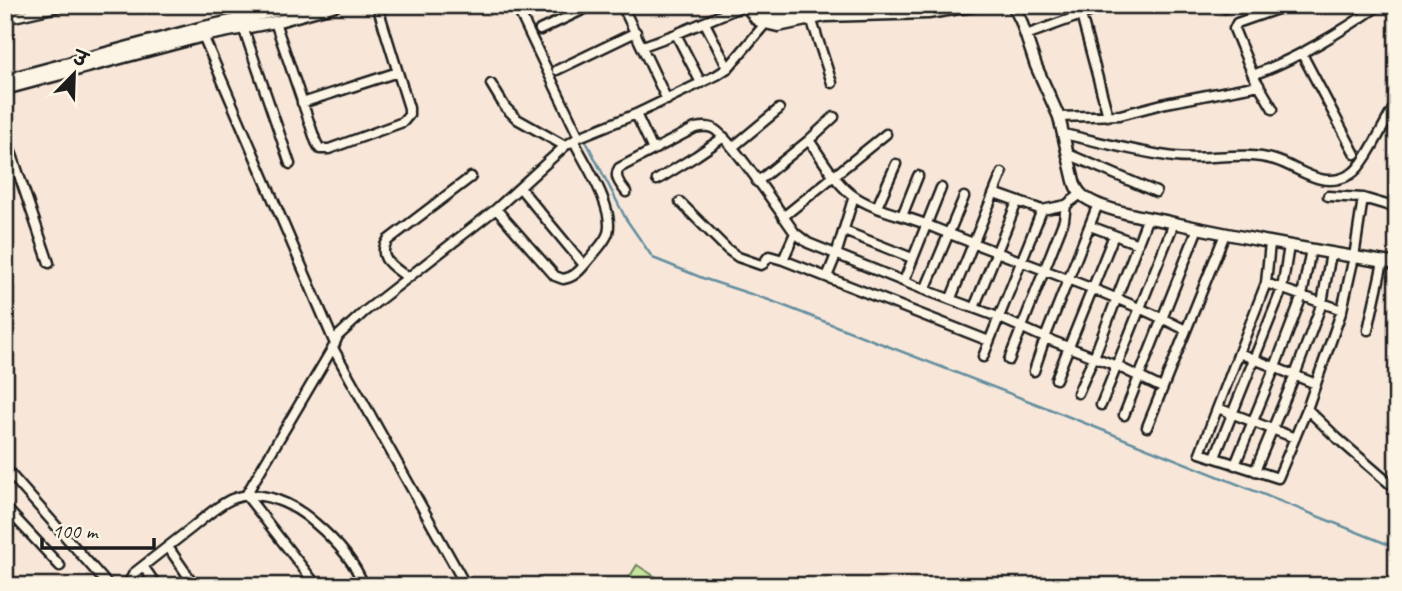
<svg xmlns="http://www.w3.org/2000/svg" width="1402" height="591" font-family="Caveat,'Playpen Sans Deva',sans-serif">
  <style>
    .green { fill: #c6e49c; stroke: #71805c; stroke-width: 2 }
    .lines { fill: none; stroke-linecap: round; stroke-linejoin: round }
    .stream { stroke: #648e9f; stroke-width: 2.5 }
    .minor-casing { stroke: #1c1c1c; stroke-width: 13 }
    .tertiary-casing { stroke: #1c1c1c; stroke-width: 15 }
    .minor { stroke: #fcf5e5; stroke-width: 8 }
    .tertiary { stroke: #fcf5e5; stroke-width: 10 }
  </style>
  <rect width="100%" height="100%" fill="#f8e7d9"/>
  <filter id="ink" filterUnits="userSpaceOnUse"><feTurbulence type="fractalNoise" baseFrequency=".0143" numOctaves="2"/><feDisplacementMap in="SourceGraphic" scale="14" xChannelSelector="R" yChannelSelector="G"/><feConvolveMatrix kernelMatrix="1 2 1 2 8 2 1 2 1" color-interpolation-filters="sRGB"/></filter>
  <g filter="url(#ink)">
    <path class="green" d="M637,565L670,586H624Z"/>
    <g class="lines">
      <path class="stream" d="M521,5L588,145L626,219L653,258L705,279L769,300L1047,408L1397,548"/>
      <defs>
        <path id="minor" d="M516,5L579,137
          M622,5L667,100
          M1224,5L1225,8
          M1081,15L1108,116
          M811,18L832,83
          M5,19L66,5
          M275,22L316,142L320,149H329L403,122L409,115V108L377,5
          M705,23L728,68
          M243,27L290,164
          M540,30L593,5
          M201,31L335,344L246,495L317,586
          M676,34L701,83
          M1026,35L1109,5
          M643,46L676,34L745,5
          M1302,54L1355,154
          M557,70L636,32
          M1253,75C1300,57 1339,33 1380,5
          M491,84L505,107L517,119L565,146
          M302,103L398,72
          M1273,109L1253,75L1234,29L1237,23L1289,5
          M636,114L653,150
          M1059,117L1120,115L1166,103L1259,85
          M5,134L49,263
          M1064,134C1100,142 1137,152 1174,157C1207,161 1243,150 1275,160C1301,168 1322,191 1351,174C1366,165 1385,120 1397,103
          M809,140C821,157 835,182 851,194C874,211 905,215 930,226C1015,261 1104,289 1186,330
          M733,147L779,109
          M1068,154L1156,192
          M657,180L696,156L724,137
          M757,182L809,140L834,117
          M520,188L584,265
          M626,192C621,185 613,177 619,168L695,128C700,127 707,126 712,128C728,134 782,215 795,233L808,243L925,290L998,317L1045,338L1117,366L1162,388
          M994,193L1042,210
          M1328,196L1363,198L1397,208
          M680,202L727,249L738,257L761,265L763,264L769,256L783,260
          M877,207L896,164
          M1391,207L1397,193
          M496,209L555,276L563,279C577,277 583,266 592,256C598,248 605,242 608,233C615,208 585,164 574,141
          M902,216L918,176
          M783,217L886,134
          M1090,226L1138,244
          M844,231L912,258
          M795,233L783,260L989,341
          M1270,243L1266,283L1200,453L1278,478L1307,409L1342,310L1354,257L1363,198
          M827,277L836,255L854,196
          M408,278C395,267 375,259 388,240L471,177
          M904,281L941,188
          M1266,283L1342,310
          M925,290L964,197
          M951,298L1002,173
          M974,308L1017,202
          M1368,330L1383,262
          M1239,353L1316,384
          M983,357L1042,210L1066,205L1081,194
          M1009,360L1064,220L1066,205
          M1034,371L1045,338L1098,204
          M1056,379L1114,235
          M1078,393L1094,357L1148,217
          M1101,405L1174,223
          M1218,408L1295,438
          M1307,409L1337,438L1389,483
          M1124,415L1198,228
          M1147,427L1225,234
          M1215,457L1282,289L1289,246
          M1235,465L1275,367L1302,296L1311,249
          M5,468L109,586
          M1255,471L1295,375L1322,303L1331,253
          M5,507L60,566
          M168,547L195,586
          M143,566L157,586
          M127,586L134,573C152,559 170,545 189,530C202,520 216,506 232,499C261,488 294,504 315,523C335,540 355,562 364,586
          M466,586L333,348L338,336L364,312L496,209L565,146L579,137L636,114L717,75L728,68L765,24"/>
        <path id="tertiary" d="M746,5L756,19L761,22L778,26L825,16L928,13L979,5
          M1013,5L1021,21L1036,66L1059,117L1074,181C1077,193 1084,198 1095,203C1116,213 1151,218 1174,223C1248,239 1322,252 1397,264
          M759,14C772,23 792,15 806,12C832,8 857,10 883,9C899,8 916,6 932,5
          M5,80L200,28L302,5
          M5,89L203,36L275,22L336,5"/>
      </defs>
      <use href="#minor" class="minor-casing"/>
      <use href="#tertiary" class="tertiary-casing"/>
      <use href="#minor" class="minor"/>
      <use href="#tertiary" class="tertiary"/>
    </g>
  </g>
  <rect width="1402" height="591" fill="none" stroke="#fcf5e5" stroke-width="28"/>
  <rect x="14" y="14" width="1374" height="563" fill="none" stroke="#1c1c1c" stroke-width="2.5" filter="url(#ink)"/>
  <g transform="translate(74 74) rotate(23)" stroke="#fcf5e5" stroke-width="5" paint-order="stroke">
  <path d="M0-5L12 26L0 18L-12 26Z" fill="#1c1c1c"/>
  <text y="-10" font-size="19" font-weight="bold" text-anchor="middle" fill="#1c1c1c">उ</text>
  </g>
  <path d="M42 538v10h112v-10" fill="none" stroke="#1c1c1c" stroke-width="3.5"/>
  <text x="52" y="538" font-size="21" fill="#1c1c1c" stroke="#fcf5e5" stroke-width="5" paint-order="stroke">100 m</text>
</svg>
